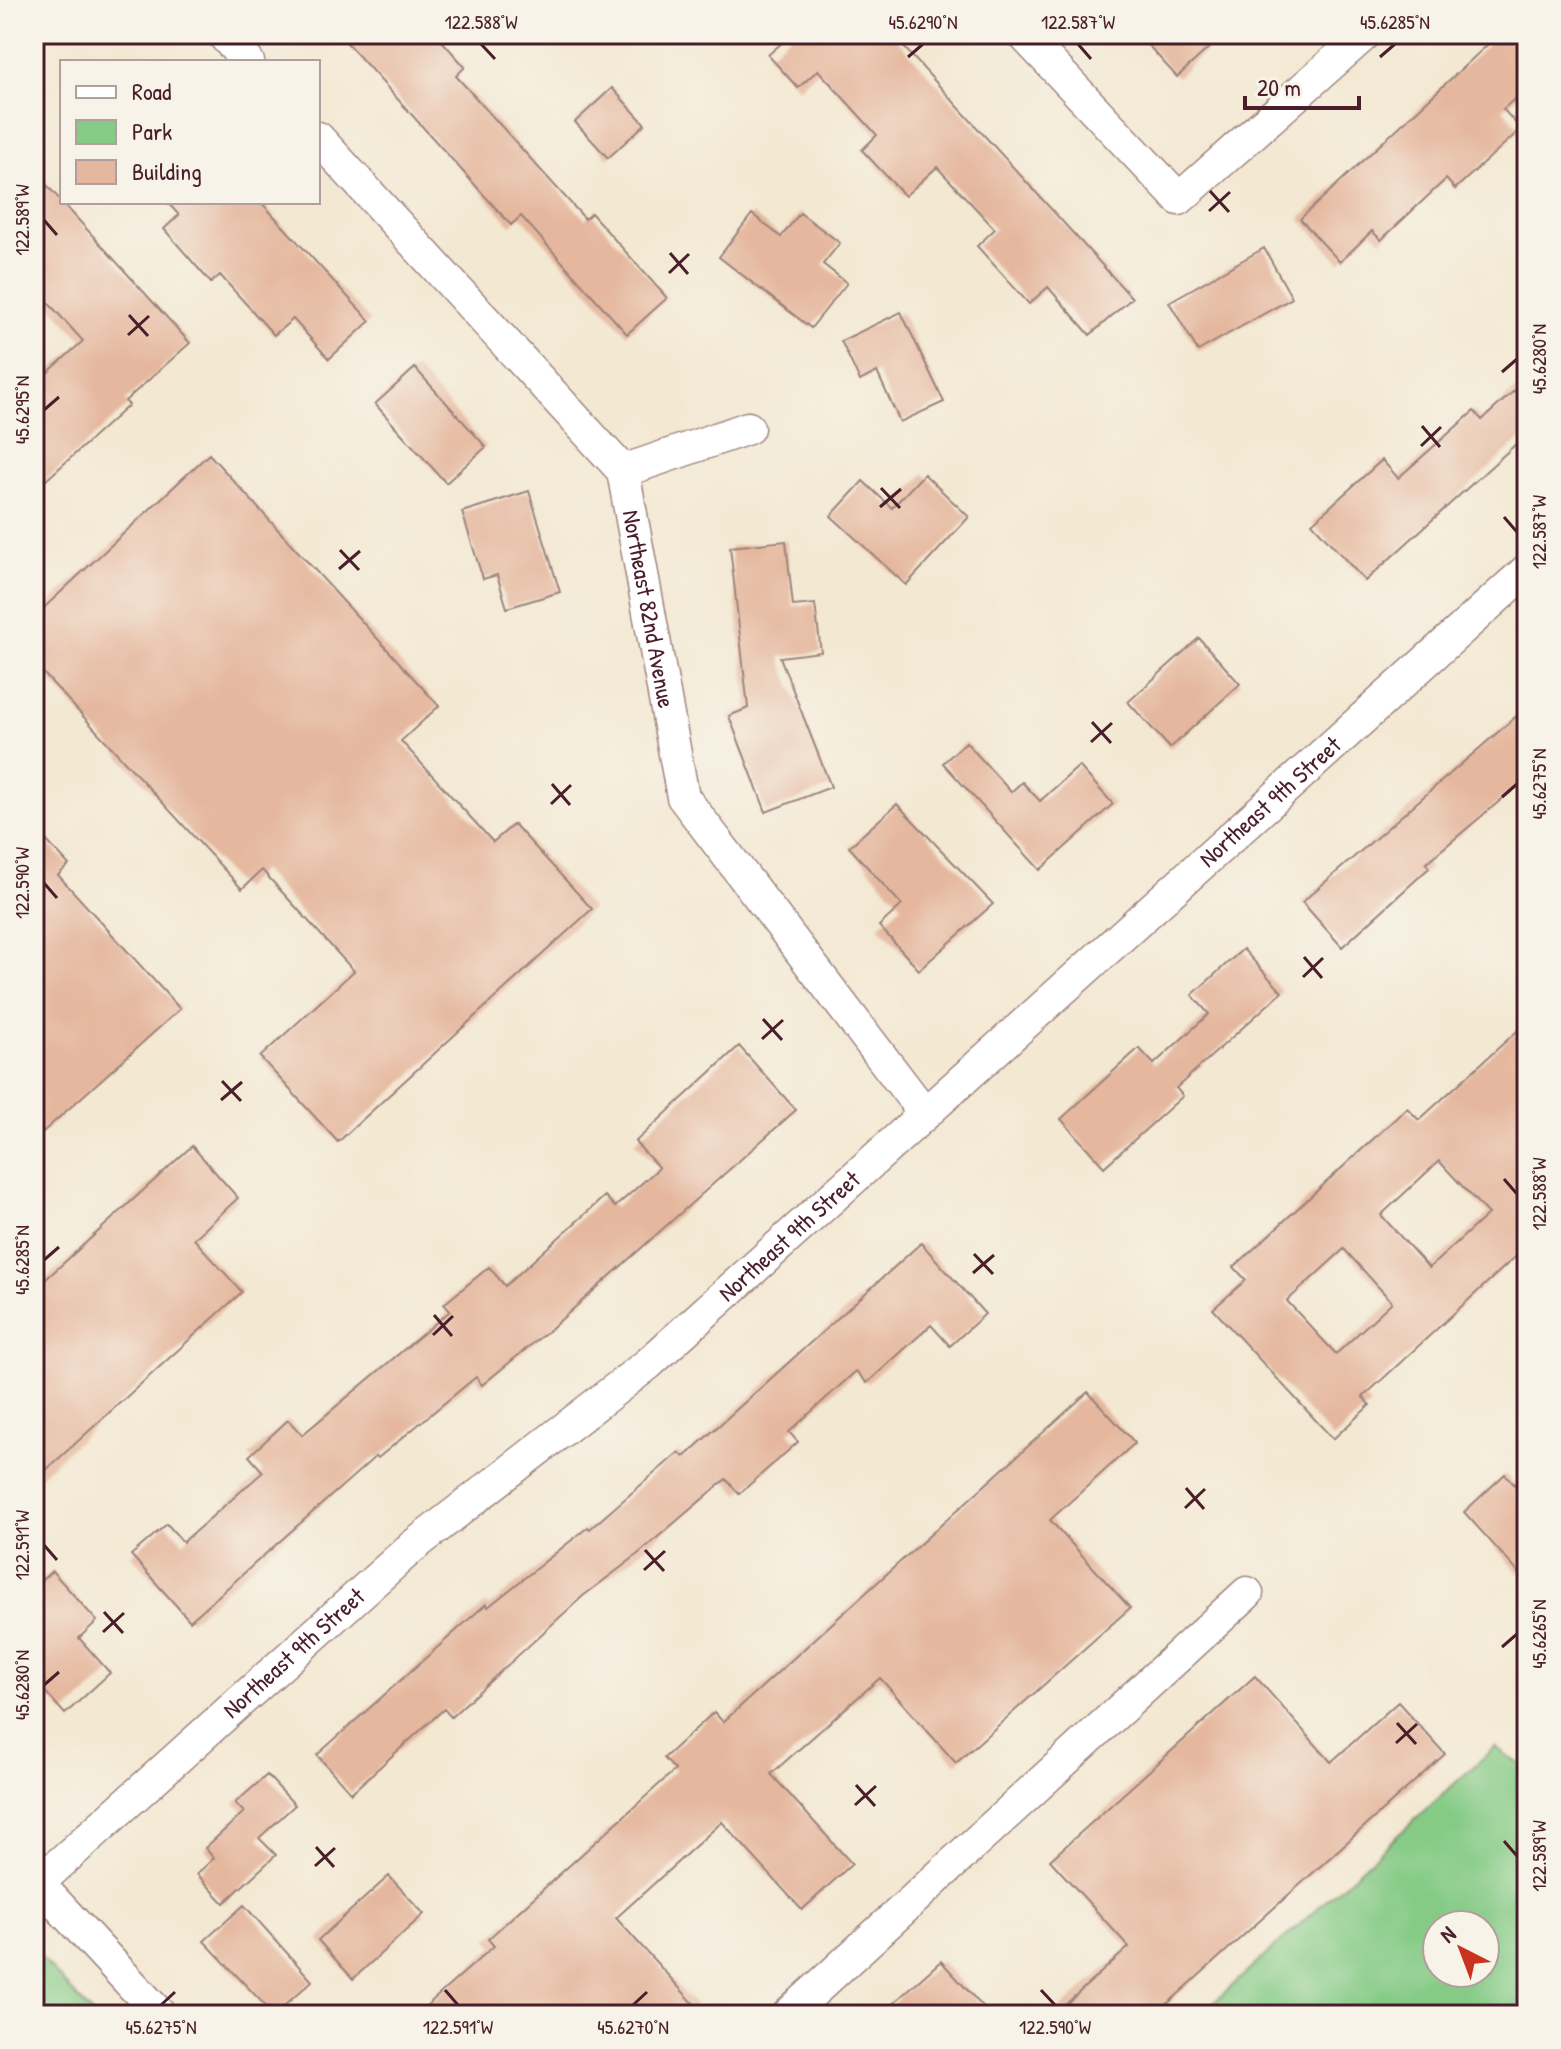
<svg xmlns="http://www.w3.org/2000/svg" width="1561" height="2049" font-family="'Patrick Hand',sans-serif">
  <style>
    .green { fill: #85cb86; stroke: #687558; stroke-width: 2; fill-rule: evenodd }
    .building { fill: #e5b79e; fill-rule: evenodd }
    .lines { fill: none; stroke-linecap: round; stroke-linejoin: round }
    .minor-casing { stroke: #9e847e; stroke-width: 35 }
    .minor { stroke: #fff; stroke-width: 32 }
    .ticks { fill: none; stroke: #4a1f2b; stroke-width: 3 }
    .labels { text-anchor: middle; stroke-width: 8; stroke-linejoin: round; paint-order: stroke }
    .street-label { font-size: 24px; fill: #4a1f2b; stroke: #f7f3e8 }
    .neatline { fill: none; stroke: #4a1f2b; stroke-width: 3 }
    .ticks-label { font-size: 20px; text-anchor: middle; fill: #4a1f2b }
  </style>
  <rect width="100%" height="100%" fill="#f7f3e8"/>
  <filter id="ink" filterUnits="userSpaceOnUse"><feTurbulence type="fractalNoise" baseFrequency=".0125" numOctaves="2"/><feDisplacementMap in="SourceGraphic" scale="16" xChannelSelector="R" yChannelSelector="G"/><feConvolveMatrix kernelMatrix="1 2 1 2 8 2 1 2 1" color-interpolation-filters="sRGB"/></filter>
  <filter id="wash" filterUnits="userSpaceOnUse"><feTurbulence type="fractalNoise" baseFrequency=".006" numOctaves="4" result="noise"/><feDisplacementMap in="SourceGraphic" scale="32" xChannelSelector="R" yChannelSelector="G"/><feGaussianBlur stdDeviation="1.8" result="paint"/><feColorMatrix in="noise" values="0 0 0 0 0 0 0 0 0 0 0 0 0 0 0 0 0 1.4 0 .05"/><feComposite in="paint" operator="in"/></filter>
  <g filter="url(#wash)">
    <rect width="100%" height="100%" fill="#f3e8d2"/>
    <path class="green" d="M1495,1747L1527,1769V2015H1220L1211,2005ZM1437,1925H1485V1973H1437Z
      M34,1950L93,2015H34Z"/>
    <g id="blocks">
      <path class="building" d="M339,34H436L465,67L456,76L585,219L591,213L667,298L627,334L521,216L511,225Z
        M792,34H892L1132,298L1090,335L1048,287L1029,304L977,246L995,229L937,167L905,196L862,150L877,135L818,70L798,88L768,55Z
        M1138,34H1224L1177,77Z
        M1499,34H1527V88L1503,109L1521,129L1455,189L1446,179L1381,240L1372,231L1340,262L1300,219Z
        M612,88L645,124L608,158L575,122Z
        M34,171L190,343L125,401L129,405L34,491V385L83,341L34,287Z
        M167,202H261L370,321L329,359L293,319L274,335L220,275L211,283L164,229L179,215Z
        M800,213L840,243L823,264L847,283L811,328L719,257L752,214L781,237Z
        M1264,248L1292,298L1198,351L1169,302Z
        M901,312L944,402L900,422L877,372L860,381L841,341Z
        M415,368L486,447L446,483L375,404Z
        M1527,379V434L1365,581L1312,523L1382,460L1398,478L1474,411L1482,420Z
        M209,454L439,706L401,741L493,842L514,824L592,909L338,1142L260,1057L354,971L262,870L242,889L34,663V617Z
        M924,474L969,517L906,585L831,516L863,481L892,508Z
        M529,491L560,592L507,608L497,575L483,579L462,512Z
        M786,541L793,606L815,604L821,652L780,657L831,787L766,812L729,716L748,708L730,547Z
        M1199,638L1240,684L1170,748L1128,702Z
        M1527,707V778L1426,863L1429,868L1342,947L1302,902Z
        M966,742L1011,792L1022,782L1040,801L1079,766L1113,804L1040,870L943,763Z
        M897,804L993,904L919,970L879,926L902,905L849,847Z
        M34,827L69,865L58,875L180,1009L34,1140Z
        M1243,949L1282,992L1176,1088L1183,1096L1104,1167L1061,1119L1139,1048L1154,1064L1209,1014L1192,995Z
        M1527,1022V1246L1363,1397L1370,1405L1333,1439L1213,1309L1246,1280L1234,1267L1407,1108L1419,1120ZM1439,1161L1488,1214L1429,1268L1381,1215ZM1344,1249L1392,1302L1336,1354L1287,1301Z
        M739,1046L796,1110L554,1326L482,1385L476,1377L378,1458L376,1456L190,1621L131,1555L167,1524L183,1542L263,1472L249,1456L288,1420L302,1435L450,1311L444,1304L489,1267L505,1286L605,1196L615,1207L659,1168L635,1142Z
        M192,1146L238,1198L194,1239L242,1292L34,1481V1290Z
        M921,1243L985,1314L950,1346L931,1325L867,1383L856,1371L789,1432L798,1442L739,1494L726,1479L632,1559L583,1596L451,1717L444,1709L351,1793L317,1755L486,1604L488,1607L588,1527L590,1529L679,1452L684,1457Z
        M1088,1392L1135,1443L1050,1520L1130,1608L956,1763L880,1678L771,1774L852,1864L802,1910L722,1822L616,1918L704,2015H416L494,1946L488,1939L675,1770L664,1758L714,1712L723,1722Z
        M1505,1474L1527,1499V1582L1464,1512Z
        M52,1571L97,1621L79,1638L110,1673L65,1714L34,1679V1587Z
        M1255,1676L1331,1762L1398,1702L1445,1754L1155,2015H1054L1129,1947L1050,1860Z
        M267,1775L295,1805L259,1838L276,1855L224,1903L197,1874L214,1858L205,1848L244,1812L235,1803Z
        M389,1876L424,1914L353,1979L318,1940Z
        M244,1905L312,1981L274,2015L204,1941Z
        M941,1961L990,2015H880Z"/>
    </g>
  </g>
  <g filter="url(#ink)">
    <use href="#blocks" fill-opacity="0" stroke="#9e847e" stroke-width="2"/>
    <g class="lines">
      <defs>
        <g id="minor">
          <path d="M223,34L248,62"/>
          <path d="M1023,34L1179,199L1365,34"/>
          <path id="s1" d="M318,138L623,471L683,797L925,1114"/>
          <path d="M623,471L748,428"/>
          <path d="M34,1879L160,2015"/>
          <path id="s2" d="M38,1883L412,1547L648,1364L1527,570"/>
          <path d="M788,2015L1247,1593"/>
        </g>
      </defs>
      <use href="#minor" class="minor-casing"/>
      <use href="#minor" class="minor"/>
    </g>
  </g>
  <path class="ticks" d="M481,44L495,59M1078,44L1091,59M908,57L923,44M1380,57L1395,44M1210,191L1229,212M1209,211L1230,192M44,220L57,235M670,253L688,274M669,273L689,254M129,315L148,336M128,335L149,316M1502,372L1517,359M44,410L59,397M1422,426L1440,447M1421,446L1441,427M881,488L900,508M880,507L901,489M1504,517L1517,532M340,550L359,570M339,569L360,551M1092,722L1111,743M1091,742L1112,723M552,784L570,805M1502,797L1517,784M551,804L571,785M44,883L57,898M1304,957L1322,978M1303,977L1323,958M763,1019L782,1040M762,1039L783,1020M222,1081L241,1101M221,1100L242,1082M1504,1179L1517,1194M974,1254L993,1274M44,1260L59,1247M973,1273L994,1255M434,1315L452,1336M433,1335L453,1316M1186,1488L1204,1509M1185,1508L1205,1489M44,1545L57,1560M645,1550L664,1571M644,1570L665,1551M104,1612L123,1633M103,1632L124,1613M1502,1647L1517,1634M44,1685L59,1672M1397,1723L1416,1744M1396,1743L1417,1724M856,1785L875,1806M855,1805L876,1786M1504,1841L1517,1856M316,1847L334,1867M315,1866L335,1848M445,1990L458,2005M1041,1990L1055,2005M161,2005L175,1992M633,2005L647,1992"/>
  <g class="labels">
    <g class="street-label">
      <text dy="8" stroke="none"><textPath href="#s1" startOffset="592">Northeast 82nd Avenue</textPath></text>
      <text dy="8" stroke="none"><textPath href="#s2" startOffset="1640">Northeast 9th Street</textPath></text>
      <text dy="8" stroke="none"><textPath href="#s2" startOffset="992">Northeast 9th Street</textPath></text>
      <text dy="8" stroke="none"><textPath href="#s2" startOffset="344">Northeast 9th Street</textPath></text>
    </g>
  </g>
  <rect width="1561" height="2049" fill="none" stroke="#f7f3e8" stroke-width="88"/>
  <rect x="60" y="60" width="260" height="144" fill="#f7f3e8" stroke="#b29e9c" stroke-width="2"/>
  <rect x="76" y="86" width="40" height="12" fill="#ffffff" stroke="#b29e9c" stroke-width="2"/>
  <text x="132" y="100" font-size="24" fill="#4a1f2b">Road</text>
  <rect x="76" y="120" width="40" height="24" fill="#85cb86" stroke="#b29e9c" stroke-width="2"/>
  <text x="132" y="140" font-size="24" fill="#4a1f2b">Park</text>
  <rect x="76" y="160" width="40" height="24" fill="#e5b79e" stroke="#b29e9c" stroke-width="2"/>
  <text x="132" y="180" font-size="24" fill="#4a1f2b">Building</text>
  <g transform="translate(1461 1949) rotate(318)"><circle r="38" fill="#f7f3e8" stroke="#b29e9c" stroke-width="2"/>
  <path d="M0-6L14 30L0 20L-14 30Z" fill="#c8321e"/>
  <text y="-12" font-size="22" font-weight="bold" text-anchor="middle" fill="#4a1f2b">N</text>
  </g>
  <path d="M1245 96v12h114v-12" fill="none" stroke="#4a1f2b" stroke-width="4"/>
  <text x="1257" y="96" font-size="24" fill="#4a1f2b" stroke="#f7f3e8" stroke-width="6" paint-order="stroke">20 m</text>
  <rect x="44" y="44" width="1473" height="1961" class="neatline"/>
  <g class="ticks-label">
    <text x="481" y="29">122.588°W</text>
    <text x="923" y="29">45.6290°N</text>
    <text x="1078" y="29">122.587°W</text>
    <text x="1395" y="29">45.6285°N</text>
    <text transform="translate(22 220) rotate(-90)" y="7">122.589°W</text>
    <text transform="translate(1539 359) rotate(-90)" y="7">45.6280°N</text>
    <text transform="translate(22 410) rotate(-90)" y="7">45.6295°N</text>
    <text transform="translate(1539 532) rotate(-90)" y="7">122.587°W</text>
    <text transform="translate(1539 784) rotate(-90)" y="7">45.6275°N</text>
    <text transform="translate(22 883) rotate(-90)" y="7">122.590°W</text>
    <text transform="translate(1539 1194) rotate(-90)" y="7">122.588°W</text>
    <text transform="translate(22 1260) rotate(-90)" y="7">45.6285°N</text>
    <text transform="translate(22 1545) rotate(-90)" y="7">122.591°W</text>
    <text transform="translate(1539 1634) rotate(-90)" y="7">45.6265°N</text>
    <text transform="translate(22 1685) rotate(-90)" y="7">45.6280°N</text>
    <text transform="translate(1539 1856) rotate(-90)" y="7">122.589°W</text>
    <text x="161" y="2034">45.6275°N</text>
    <text x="458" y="2034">122.591°W</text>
    <text x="633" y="2034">45.6270°N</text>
    <text x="1055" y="2034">122.590°W</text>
  </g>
</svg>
